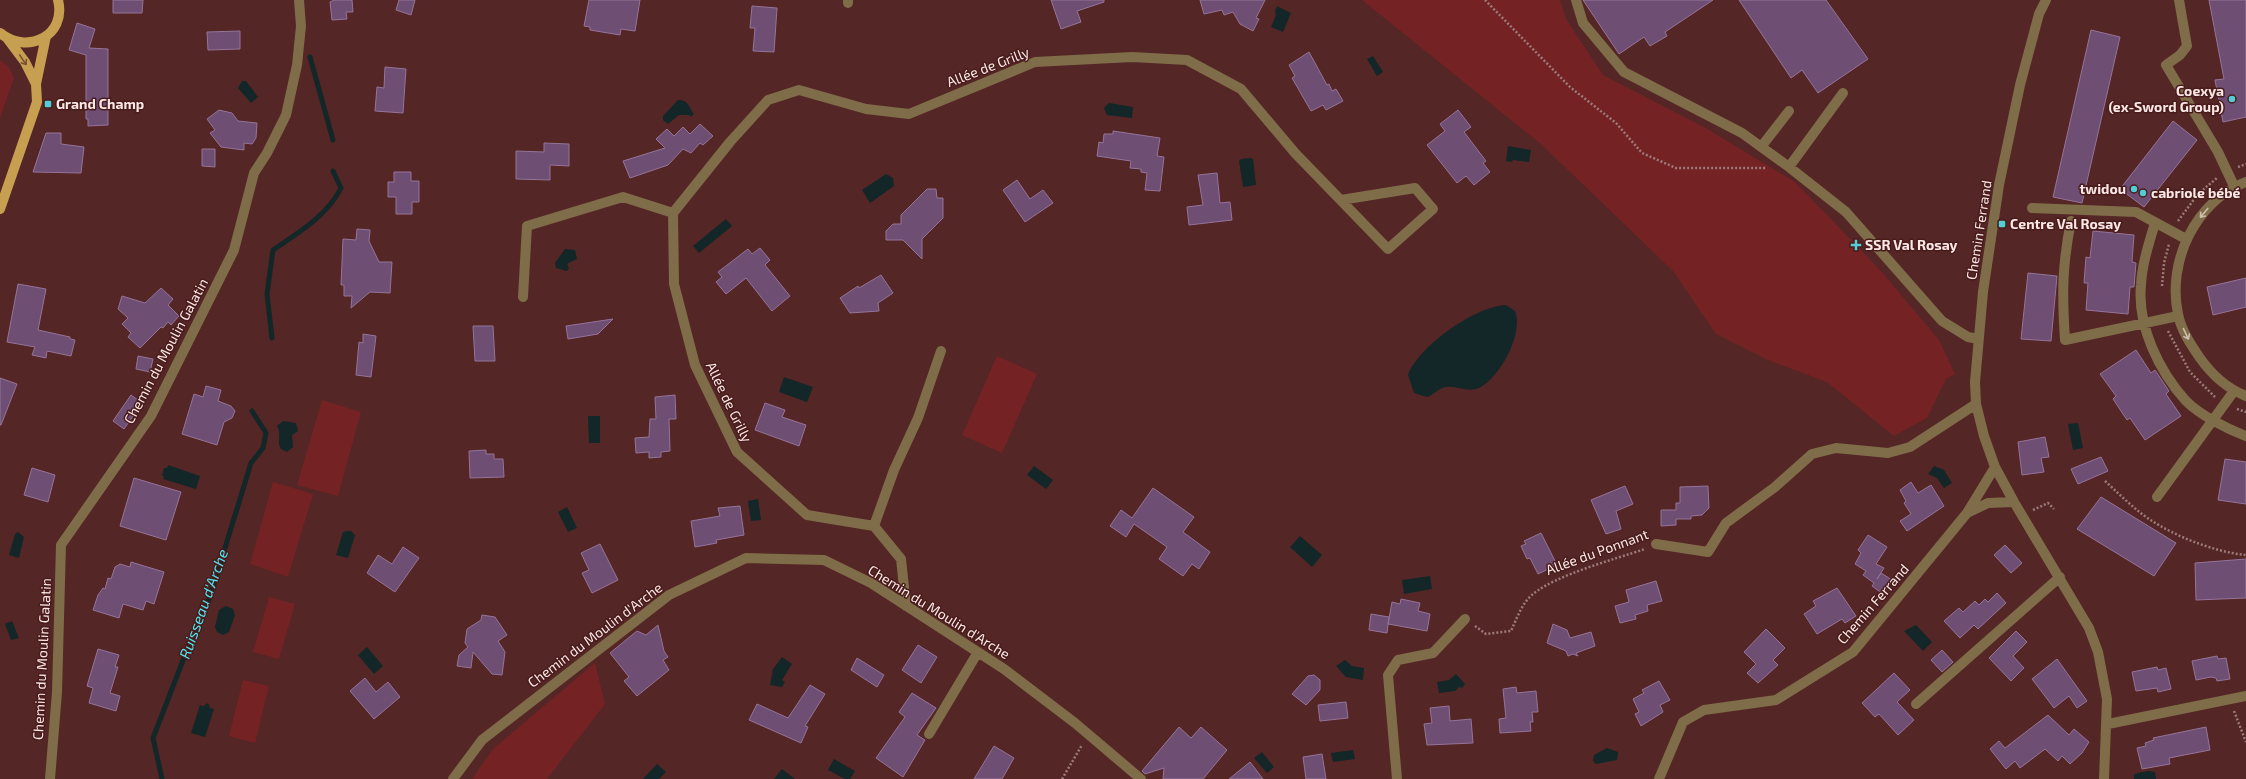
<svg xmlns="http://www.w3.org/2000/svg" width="2246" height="779" font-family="'Exo 2',sans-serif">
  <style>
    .green { fill: #752225 }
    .water { fill: #132628 }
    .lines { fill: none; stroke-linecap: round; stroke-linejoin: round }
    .stream { stroke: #132628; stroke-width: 5 }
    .building { fill: #6e4e72; stroke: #96749a }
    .path { stroke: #9d7b7a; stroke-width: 2.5; stroke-dasharray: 2 2; stroke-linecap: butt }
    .minor { stroke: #7f6c48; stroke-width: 10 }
    .major { stroke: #c79f51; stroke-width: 10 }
    .oneway { stroke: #7b5031 }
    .oneway2 { stroke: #d0bdaf }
    .poi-dot { fill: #52ccd5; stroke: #491c1b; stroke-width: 1.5 }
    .labels { text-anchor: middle; stroke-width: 3; stroke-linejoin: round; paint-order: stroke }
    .street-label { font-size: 14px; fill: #fbe8e7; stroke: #491c1b }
    .poi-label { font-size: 14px; font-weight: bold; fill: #fbe8e7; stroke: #491c1b; text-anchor: start }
    .water-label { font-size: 15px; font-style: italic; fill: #4ee5f1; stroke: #491c1b }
  </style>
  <rect width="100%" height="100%" fill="#542625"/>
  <path class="green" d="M1362,0H1560L1566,19L1603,75L1704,127L1795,182L1881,271L1939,340L1955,374L1946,379L1927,418L1894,436L1827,382L1768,360L1716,334L1673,271L1541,144Z
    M0,60L9,67L14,78L0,118Z
    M997,356L1037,374L1002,453L962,435Z
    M322,400L361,412L338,496L297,485Z
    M273,482L313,494L288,577L250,564Z
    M269,597L295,604L279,659L253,652Z
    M595,663L605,704L547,779H472L493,749Z
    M243,680L269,686L255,743L229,736Z"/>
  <path class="water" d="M1277,6L1291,13L1283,32L1271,27L1276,15L1275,11Z
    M1373,56L1383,72L1377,76L1367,59Z
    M242,81H246L258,97L251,103L238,88Z
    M678,100C689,100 689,108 694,114L691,117L689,115H679L668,124L663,120V116Z
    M1109,103L1133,107L1132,118L1107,115L1104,108Z
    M1508,146L1531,150L1529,162L1513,160L1512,162L1506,161Z
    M1250,158L1253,159L1256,185L1243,187L1239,161L1241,159Z
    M886,174L893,178L894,186L870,203L862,190Z
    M726,219L732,226L699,253L693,246Z
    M565,249L575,250L577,259L567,264L569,268L567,271L556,268L555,263Z
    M1506,305L1515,311C1524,333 1500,378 1479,388C1467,393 1457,385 1446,387C1438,388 1434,395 1427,397L1414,393L1408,375C1418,347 1475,306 1506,305Z
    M784,377L813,387L807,402L779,392Z
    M588,416H600V443H589Z
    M283,421L296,423L298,431L292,435L293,447L287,452L281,449C276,441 282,434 277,426Z
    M2078,423L2083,448L2073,450L2068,424Z
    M168,465L200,476L196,489L163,479L164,476H162L164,468H167Z
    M1034,466L1053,480L1046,489L1027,475Z
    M1934,466L1944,470L1952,483L1944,488L1937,478L1928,474Z
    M758,499L761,520L751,521L748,501Z
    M567,507L577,528L568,532L558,512Z
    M348,531H351L355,535L348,558L336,555L343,532Z
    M18,532L24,537L19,558L9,555L15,534Z
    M1300,536L1322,555L1312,567L1290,547Z
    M1430,576L1432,589L1404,594L1402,580Z
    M226,606L233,609L235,615L229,632L223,635L217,632L215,627L219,610Z
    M12,621L19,638L11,640L5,624Z
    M1916,625L1932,642L1923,651L1904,631Z
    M367,647L383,666L374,674L358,655Z
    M782,657L792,664L782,680L785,682L782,687L770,685L773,669Z
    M1345,660L1352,666L1364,668L1363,680L1346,677L1336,666Z
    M1456,674L1465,684L1462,688L1459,687L1455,691L1439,693L1437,682L1449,680Z
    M208,703L210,708L214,709L205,737L191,733L200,705L203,706Z
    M1607,748L1618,752L1617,760L1596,764L1593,761L1594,755Z
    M1353,750L1355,759L1333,762L1331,753Z
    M1262,752L1274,767L1267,773L1254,758Z
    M834,759L855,771L850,779H845L828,770Z
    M657,764L666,772L659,779H643Z
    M782,769L795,779H774Z
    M2148,771L2155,772L2156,779H2134V774Z"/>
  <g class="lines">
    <path class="stream" d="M310,57L333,140
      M272,338L267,294L273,250C298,233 327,216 341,188L333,171
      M162,779L153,738L194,632L210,597L251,463L263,448L266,433L252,411"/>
  </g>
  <path class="building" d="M113,0H143L142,13H113Z
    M334,0H352L353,12H346L347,19L332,20L330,2Z
    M399,0H415L411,15L396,10Z
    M589,0H640L635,31L621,29L620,35L590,30V27L584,26Z
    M1051,0H1104V2L1077,11L1081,22L1061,29Z
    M1200,0H1265L1256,18L1259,19L1253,31L1240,24L1233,12L1224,15L1222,10L1204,14Z
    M1583,0H1713L1665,32L1667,36L1650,46L1644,37L1619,54Z
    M1739,0H1826L1868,59L1818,93L1802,70L1791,78Z
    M2209,0H2246V117L2223,122L2215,80L2224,79Z
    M752,6L777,8L774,52L753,51L755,28H750Z
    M77,23L95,29L89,48L108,49V125L88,126V119H86V55L69,50Z
    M2091,30L2120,37L2082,203L2053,197Z
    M240,31V49L208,50L207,32Z
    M1309,52L1327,85L1329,84L1332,91L1336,89L1343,101L1326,110L1323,105L1311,111L1292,78L1295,76L1289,65Z
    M385,67L406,69L403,113L375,111L377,87L384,88Z
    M219,110L232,113L238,121L257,123L256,138L252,144L244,143V150L221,147L210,133L215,130L207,119Z
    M1458,110L1471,127L1464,132L1486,161L1483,163L1490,172L1474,185L1466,176L1457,183L1427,145L1445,131L1440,124Z
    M2173,121L2197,140L2144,207L2120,189Z
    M700,124L713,136L703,145L700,143L691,153L683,149L668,165L630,178L623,161L665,148L656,139L667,129L674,136L683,127L690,134Z
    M1113,131L1160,138L1157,156L1164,157L1160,191L1145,190L1147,173L1141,172V169L1130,168L1131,161L1097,156L1099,142L1103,143L1104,134H1113Z
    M46,133H61V144L84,147L81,173L33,172Z
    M544,143L569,144V166L550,165V180L516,179V151L544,152Z
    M202,149H215V167L202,166Z
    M394,172H411V181H419V202H412V214H396V197H388V182H394Z
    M1217,173L1220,203L1230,202L1232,220L1189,225L1187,207L1203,205L1198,175Z
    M1017,180L1030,199L1043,190L1053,203L1025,222L1003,190Z
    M927,189H936L937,198H943V218L922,239V259L903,240H886V231L893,224H901V215Z
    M357,229L370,230L369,241L379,262H392L390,293L370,292L351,308L352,296H344V285H341L343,239L356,240Z
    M2093,231L2134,235L2132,262L2136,263L2134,287H2130L2128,314L2086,310L2088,283H2084L2086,257L2090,258Z
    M760,248L770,260L765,265L790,296L772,311L746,278L726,294L716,282L722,277L718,272L748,249L752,254Z
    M2028,273L2057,276L2051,341L2021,339Z
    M881,275L893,293L878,303L879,311L850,313L840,298L858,286L859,288Z
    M2246,278V307L2213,315L2207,287Z
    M18,284L46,289L38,330L70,337V339L75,340L71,356L47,351L46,358L32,355L35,347L7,342Z
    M161,288L173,299L168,305L179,316L171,325L168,322L163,328L161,327L140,348L128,337L131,333L122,324L128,318L118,309L122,296L145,303Z
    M613,319L598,334L568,339L566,326Z
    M473,326H493L495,361H475Z
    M363,334L376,336L371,377L356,375L359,342L363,343Z
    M2136,350L2151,373L2155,370L2169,391L2166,394L2181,416L2145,440L2130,418L2127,420L2113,399L2116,396L2100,374Z
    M138,356L153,359L150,372L136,369Z
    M0,378L17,384L1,425H0Z
    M206,386L221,390L218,401L231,406L235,411L232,418L224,422L217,445L182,434L194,394L203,397Z
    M131,395L142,403L124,429L113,421Z
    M675,395L676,419H669L670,451L661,452V457L649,458V452L636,453L635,438L649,437L650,419H656L655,397Z
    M765,403L785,410L782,417L806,425L799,446L755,430Z
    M2045,437L2049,457L2041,458L2044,472L2022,475L2018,442Z
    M486,450V454H494V459H503L504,477L470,478L469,451Z
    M2101,457L2108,471L2078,484L2071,469Z
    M2225,459L2246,462V504L2218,500Z
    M32,468L55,475L48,502L24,495Z
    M134,478L181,492L166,540L120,526Z
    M1911,482L1918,493L1931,485L1944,506L1907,531L1900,521L1911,514L1904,503L1906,501L1900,490Z
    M1625,486L1633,504L1616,511L1621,529L1606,534L1591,500Z
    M1708,486L1709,508L1702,515L1691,516V519H1676V525L1661,526V510H1676V503H1680V487Z
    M1153,488L1194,517L1183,532L1210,552L1199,569L1192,564L1183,576L1159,559L1167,547L1134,524L1126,537L1110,526L1121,510L1132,518Z
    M2101,497L2176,543L2154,576L2077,529Z
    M740,506L744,535L716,540L717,543L695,547L691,521L720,516L718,508Z
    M1541,533L1557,565L1538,574L1530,558L1527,559L1521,546L1526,544L1524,541Z
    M1868,535L1887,547L1876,564L1884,568L1877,579L1881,573L1892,580L1883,594L1872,586L1874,583L1863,575L1866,571L1855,564L1861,553L1858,550Z
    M600,544L618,580L592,593L582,573L589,570L581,553Z
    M2005,545L2022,563L2011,573L1994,555Z
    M403,547L419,558L395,592L367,573L378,555L392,564Z
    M2246,559V598L2196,600L2195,563Z
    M131,562L164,572L154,604L146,601L143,610L123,604L119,618L93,610L98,595L103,588L105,589L108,578L111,579L115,567L120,564L130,567Z
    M1656,581L1662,601L1647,605L1648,611L1635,615L1636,619L1620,623L1615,606L1629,602L1626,590Z
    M1837,588L1856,616L1845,623L1842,619L1817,634L1804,614L1816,606L1813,601Z
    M1997,593L2006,603L1978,629L1974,625L1960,638L1944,621L1959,608L1963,612L1975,601L1979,605L1985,599L1988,602Z
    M1401,599L1420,603L1418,611L1430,614L1427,631L1388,624L1392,602L1400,604Z
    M1371,614L1389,617L1387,633L1369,630Z
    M482,615L495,617L507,635L498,641L505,652L502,675L492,674L473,652L471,668L457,666L459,655L468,647L465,643L467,629L481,620Z
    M1553,624L1567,630L1570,638L1591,632L1595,646L1576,653L1578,656L1573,654L1568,656L1566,651L1547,643Z
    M658,625L664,651L668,657L663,660L669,670L637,696L624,681L629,677L610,653L637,631L646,635Z
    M1766,629L1785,648L1773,660L1778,665L1758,683L1747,673L1756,664L1744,652Z
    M2016,631L2027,642L2013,656L2024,668L2011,681L1989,658Z
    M918,645L937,657L921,683L902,670Z
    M98,649L119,655L115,667H118L110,693L120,696L116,711L89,703L93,688L87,686Z
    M1942,650L1953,662L1942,672L1931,660Z
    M2217,656L2218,659L2226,658L2230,679L2217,681L2216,678L2211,677L2196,680L2192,661Z
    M857,658L884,675L877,687L851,670Z
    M2057,659L2087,701L2077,708L2069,696L2054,708L2032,679Z
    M2157,667L2158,670L2166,668L2171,689L2158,692L2157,688L2136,691L2132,672Z
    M1894,673L1910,690L1897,702L1914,720L1898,735L1879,714L1875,717L1862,703Z
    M1314,675L1320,680V690L1306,705L1292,694L1308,676Z
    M365,678L376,692L388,682L400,697L374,719L350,691Z
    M1659,681L1670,700L1660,705L1663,712L1641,726L1635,714L1639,712L1633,699L1644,693L1642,690Z
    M810,685L825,694L805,726L808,727L801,743L749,720L757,704L788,718Z
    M1516,687L1517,693L1536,691L1538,712H1532L1533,722H1530L1531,731L1500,733L1499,719L1506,718L1503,689Z
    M912,693L936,708L917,735L925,740L903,777L876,758L905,717L899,712Z
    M1346,702L1348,718L1320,721L1318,705Z
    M1449,706L1450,721L1471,719L1473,743L1427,745L1424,724L1432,723L1430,708Z
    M2048,715L2069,735L2074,729L2089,742L2082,753L2070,764L2062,756L2058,761L2045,749L2020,768L2015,761L2006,769L1990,749L1999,741L2005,748Z
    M1179,727L1191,738L1201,727L1227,750L1203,779H1163L1164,768L1145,774L1142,771Z
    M2206,727L2210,750L2169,758L2170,764L2142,769L2137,748L2146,746L2145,743L2154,740L2153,738Z
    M994,746L1014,758L1002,779H974Z
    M1322,754L1326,779H1306L1303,757Z
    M1250,762L1263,779H1229Z"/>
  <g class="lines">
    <path class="path" d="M1485,0L1570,87L1616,123L1642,153L1676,168H1766
      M2238,167L2246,164
      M2178,221L2198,194L2217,178
      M2162,286L2164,263L2169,244
      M2168,331L2190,372L2215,397
      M2237,409L2246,412
      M2105,481C2116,491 2126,501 2137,510C2163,532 2212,552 2246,555
      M2033,510L2048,503L2054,509
      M1475,626L1486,634L1511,631C1517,618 1522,603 1533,594C1556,575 1615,559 1645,549
      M2234,711L2246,742
      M1062,779L1082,745"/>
    <path class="minor" d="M848,0V3
      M1576,0L1583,23L1624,72L1742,133L1789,167L1846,212L1942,321L1968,337L1978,339
      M2046,0L2039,14L2020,85L1999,185L1983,292L1975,382L1976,404L1984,436L1995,467L2014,502L2089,628L2098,652L2107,699L2104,779
      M2179,0L2187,46L2180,55L2166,65L2218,152L2234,186
      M1761,147L1789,111
      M1789,167L1843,93
      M2246,182C2195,201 2167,262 2178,314C2181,330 2191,345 2200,358C2212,375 2226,388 2246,396
      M2032,208L2136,212L2186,239
      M2071,221C2062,266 2062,295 2065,340L2178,316
      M2155,223C2149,243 2142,264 2141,285C2137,326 2159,371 2186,401C2200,415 2227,429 2246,436
      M523,297L527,226L623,197L673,213
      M2157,497L2234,391
      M1967,513L1988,503L2014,502
      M874,526L894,470L918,418L941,351
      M1656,544L1708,552L1726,523L1775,487L1812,454L1836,448L1888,453L1910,447L1976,404
      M906,606L901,559L874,526L807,515L737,452L695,365L674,284L673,213L730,142L768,100L799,90L866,109L909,114L1035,62L1132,57L1187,60L1241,89L1295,153L1388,249L1433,209L1415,188L1341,200
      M1916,704L2060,577
      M2108,724L2246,696
      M929,734L978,652
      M50,779L57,692L61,545L151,416L234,250L254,173L267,153L286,115L297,65L301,26L299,0
      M453,779L482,740L669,595L746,558L824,560L871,583L1004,669L1075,723L1141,779
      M1397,779L1388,675L1398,660L1433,653L1465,619
      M1659,779L1683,722L1704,710L1776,700L1853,652L1967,513L1995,467"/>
    <path class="major" d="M0,33C27,55 67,36 58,0
      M36,84L46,36
      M0,209L37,102L36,84L25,62L7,38"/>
  </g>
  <defs><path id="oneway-shaft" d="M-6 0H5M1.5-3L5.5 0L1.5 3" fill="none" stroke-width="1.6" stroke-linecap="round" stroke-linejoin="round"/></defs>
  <use class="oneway" href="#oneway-shaft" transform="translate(23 60) rotate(56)"/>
  <g class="oneway2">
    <use href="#oneway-shaft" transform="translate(2204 213) rotate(130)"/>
    <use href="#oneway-shaft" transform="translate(2186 334) rotate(65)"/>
  </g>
  <g class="poi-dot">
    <circle cx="2232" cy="99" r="4"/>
    <rect x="44" y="100" width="8" height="8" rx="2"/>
    <circle cx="2134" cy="189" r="4"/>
    <circle cx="2143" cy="193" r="4"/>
    <rect x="1998" y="220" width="8" height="8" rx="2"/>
    <path d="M1854 239h4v4h4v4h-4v4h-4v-4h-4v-4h4z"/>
  </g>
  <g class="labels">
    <g class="street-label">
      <text transform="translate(988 67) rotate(-21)" y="5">Allée de Grilly</text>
      <text transform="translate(1979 230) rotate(-81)" y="5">Chemin Ferrand</text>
      <text transform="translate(166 351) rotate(-62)" y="5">Chemin du Moulin Galatin</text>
      <text transform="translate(729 402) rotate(64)" y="5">Allée de Grilly</text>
      <text transform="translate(1597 552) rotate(-20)" y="5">Allée du Ponnant</text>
      <text transform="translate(1873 604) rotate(-49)" y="5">Chemin Ferrand</text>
      <text transform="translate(939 612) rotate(32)" y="5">Chemin du Moulin d'Arche</text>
      <text transform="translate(595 635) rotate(-37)" y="5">Chemin du Moulin d'Arche</text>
      <text transform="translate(42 659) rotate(-87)" y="5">Chemin du Moulin Galatin</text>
    </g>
    <g class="poi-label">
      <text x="2224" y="96" text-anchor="end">Coexya<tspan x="2224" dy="16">(ex-Sword Group)</tspan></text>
      <text x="56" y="109">Grand Champ</text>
      <text x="2126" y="194" text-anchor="end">twidou</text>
      <text x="2151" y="198">cabriole bébé</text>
      <text x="2010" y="229">Centre Val Rosay</text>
      <text x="1865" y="250">SSR Val Rosay</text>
    </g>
    <g class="water-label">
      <text transform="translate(204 604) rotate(-70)" y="5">Ruisseau d'Arche</text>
    </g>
  </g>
</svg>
